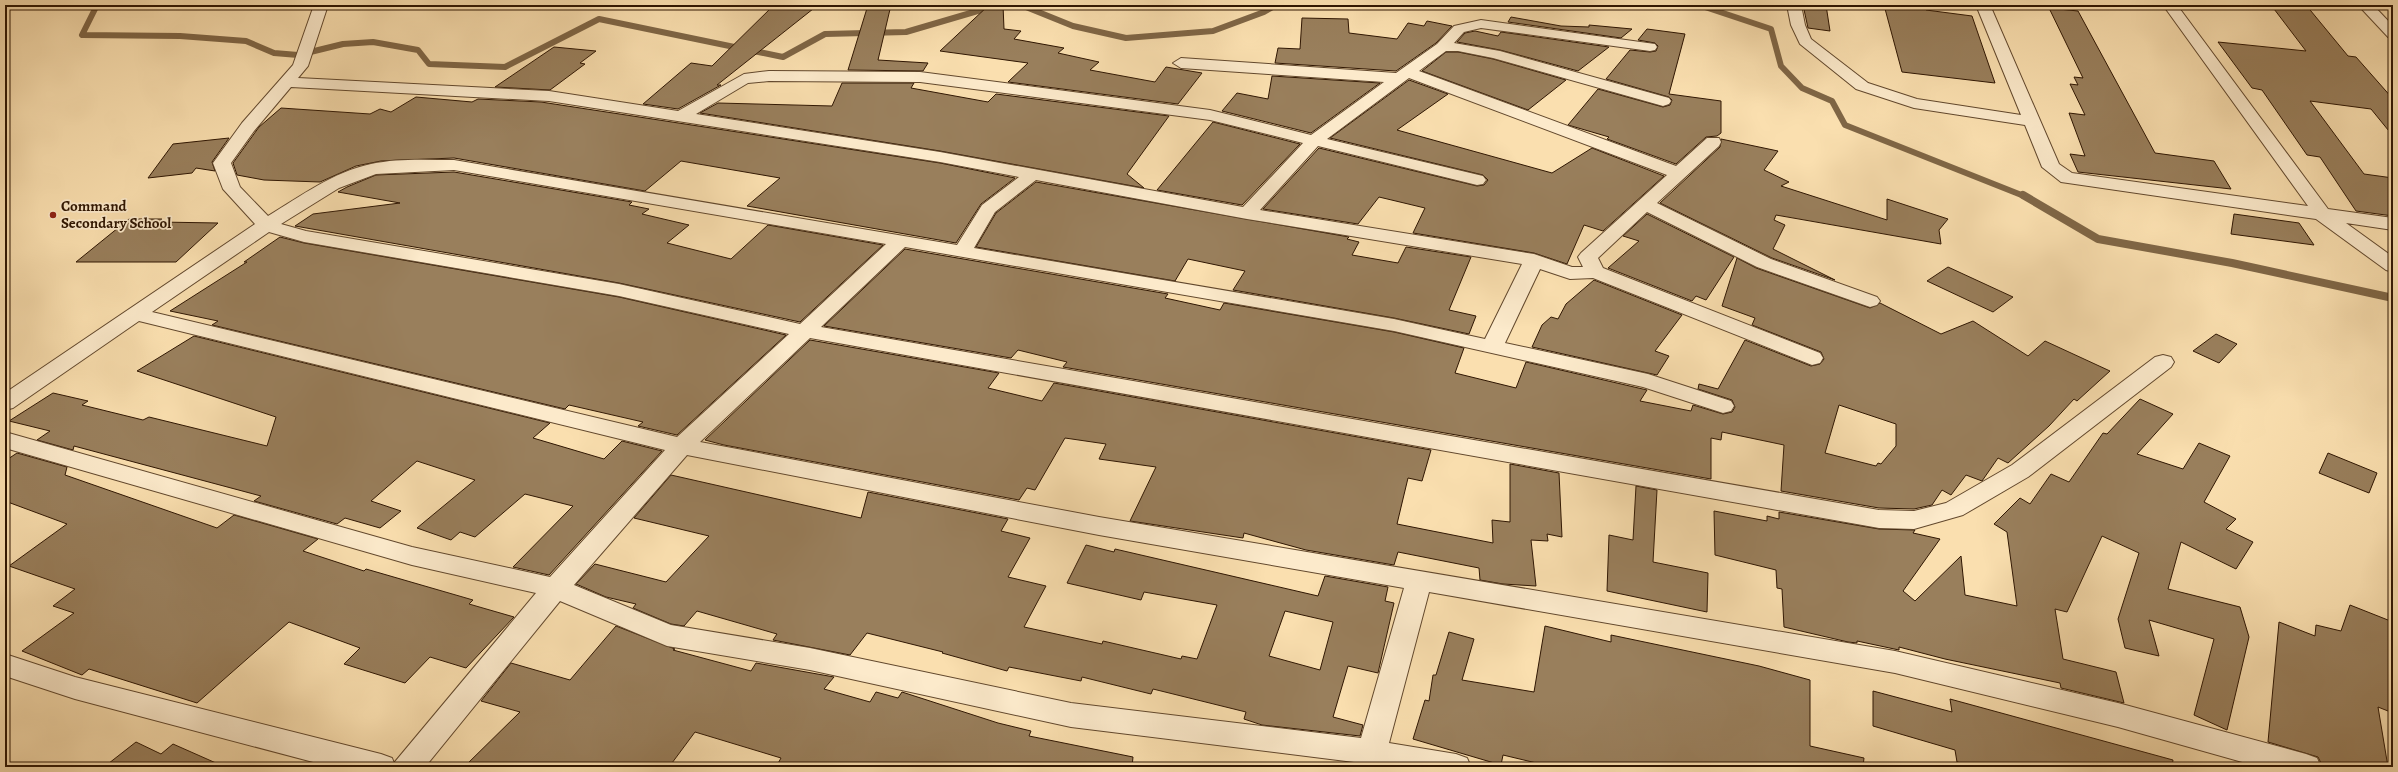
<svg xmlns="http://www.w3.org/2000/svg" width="2398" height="772" font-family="Alegreya,serif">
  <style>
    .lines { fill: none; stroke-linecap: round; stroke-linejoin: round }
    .stream-far1 { stroke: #7f6646; stroke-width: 6 }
    .stream { stroke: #7f6646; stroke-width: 8 }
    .building { fill: #997f5c; stroke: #2f1602; fill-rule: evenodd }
    .street-casing { stroke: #62482d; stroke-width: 2 }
    .street { fill: #fceacb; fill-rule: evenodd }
    .poi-dot { fill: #8f2418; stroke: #fceacb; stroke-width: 1.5 }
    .labels { text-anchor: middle; stroke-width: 3.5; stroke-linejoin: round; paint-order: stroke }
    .poi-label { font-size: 15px; font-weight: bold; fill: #2f1602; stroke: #fceacb; text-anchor: start }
  </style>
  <rect width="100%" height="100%" fill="#fadfaf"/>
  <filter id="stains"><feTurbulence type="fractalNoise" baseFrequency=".005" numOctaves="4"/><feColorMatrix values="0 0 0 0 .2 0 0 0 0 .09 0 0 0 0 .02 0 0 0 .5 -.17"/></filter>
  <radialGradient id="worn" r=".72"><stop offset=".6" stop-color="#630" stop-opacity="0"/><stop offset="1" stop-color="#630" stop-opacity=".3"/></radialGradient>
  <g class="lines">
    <path class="stream-far1" d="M84,5L96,7L82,35L180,36L246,41L274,53L298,55L343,44L373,42L418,50L429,64L505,67L599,19L783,57L825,34L906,32L998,5
      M1021,5L1073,26L1126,38L1213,31L1264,12L1276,5
      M1581,5L1584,7L1613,5
      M1699,5L1771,29L1781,66L1802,88L1832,101L1845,125L2024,196"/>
    <path class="stream" d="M2023,195L2098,239L2232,263L2393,298"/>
  </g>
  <path class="building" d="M774,5H818L717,85H721L678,109L643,104L691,63L712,66Z
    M868,5H891L878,60L928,63L923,71L848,70Z
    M989,5H1003L1004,29L1021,31L1014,39L1064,48L1058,53L1099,62L1090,70L1155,82L1166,67L1202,73L1178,104L1008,82L1028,63L940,51Z
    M1803,5H1826L1830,31L1808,28Z
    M1884,5H1924L1926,10L1972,16L1995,83L1902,72Z
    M2271,5H2306L2348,56L2356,57L2393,99V136L2371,109L2310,101L2364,174L2393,178V216L2356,211L2320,157L2307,155L2262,90L2252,88L2218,42L2306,51Z
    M2049,8L2078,11L2155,153L2214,161L2231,189L2078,172L2070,154L2085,156L2069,113L2085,115L2070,84L2078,85L2074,77L2083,78Z
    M1511,17L1561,26L1589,27V25L1632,29L1621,38L1508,22Z
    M1302,18L1348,19L1349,33L1397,39L1408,23L1424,26L1427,21L1452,26L1436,43L1396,71L1275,63L1278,48L1300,49Z
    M1647,29L1685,34L1669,94L1721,101V133L1717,136L1706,137L1676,164L1607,139L1609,137L1568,125L1598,89L1663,107L1670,105L1672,100L1669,97L1606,79L1630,50L1650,52L1656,51L1658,46L1655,43L1638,40Z
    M1475,31L1498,36L1501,32L1609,47L1578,71L1500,50L1457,42L1465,33Z
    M554,47L596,51L580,63L585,64L550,90L495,87Z
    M1446,52H1458L1493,59L1566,80L1528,110L1422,71Z
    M1272,76L1380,83L1311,133L1222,111L1237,93L1268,99Z
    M1409,80L1448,94L1397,130L1552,173L1592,148L1664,176L1603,231L1584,225L1567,264L1534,253L1413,233L1425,208L1379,197L1358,224L1263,209L1319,148L1477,186L1484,185L1488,180L1483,175L1330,138Z
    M842,83H914L911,88L988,102L996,94L1169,116L1127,174L1144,188L940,151L700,113L718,103L832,106Z
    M416,97L472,102L478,99L541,102L940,163L1015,178L981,204L956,243L747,206L780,178L681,161L645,191L454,158L381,161L356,166L320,182L264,180L237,175L233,163L259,127L281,108L370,114L380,109L391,112Z
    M1213,122L1300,144L1242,205L1157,190Z
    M229,138L212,162L215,171L196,168L192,173L148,178L173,144Z
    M1721,139L1778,151L1764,170L1789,182L1781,186L1887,220V199L1948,219L1939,230L1941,244L1776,215L1774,220L1785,225L1773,249L1835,280L1772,258L1660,203L1720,147Z
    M454,172L632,202L629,205L649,209L642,214L689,225L667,243L731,259L768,225L883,245L800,322L619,283L295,226L313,214L400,203L338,192L347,187L376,175Z
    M1036,182L1349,237L1347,239L1359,242L1352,255L1398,263L1406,247L1471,257L1449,310L1476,316L1469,334L1394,318L1233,290L1245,271L1188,259L1175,281L976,247L996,213Z
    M1647,214L1734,257L1706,300L1696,296L1692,301L1608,268L1639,241L1623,236Z
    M2234,214L2299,223L2314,245L2231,234Z
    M129,219H162L159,222L218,223L176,262H76Z
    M280,237L304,243L619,297L786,335L677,435L638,426L643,422L569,405L565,409L212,325L218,321L170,311L247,262H244Z
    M905,249L1168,294L1165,298L1220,310L1224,303L1394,332L1464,348L1455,373L1516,388L1526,362L1647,390L1640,401L1691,411L1693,405L1723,414L1732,412L1735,407L1732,400L1698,389L1699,384L1718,389L1745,340L1811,366L1820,364L1824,359L1821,352L1752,325L1755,318L1722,306L1737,258L1756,268L1870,308L1880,303L1941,334L1973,321L2028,356L2045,341L2110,371L2077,401L2074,399L2049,426L2008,463L1998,458L1982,481L1966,475L1951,495L1942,490L1932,505L1914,509L1879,508L1781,491L1784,445L1722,432L1721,440L1711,438V479L1063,367L1067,362L1018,350L1011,358L824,326ZM1839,405L1896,424V446L1881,464L1878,463L1876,466L1825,453Z
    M1948,267L2013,297L1993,312L1927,281Z
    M1594,280L1682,315L1655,351L1669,356L1657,375L1532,347L1542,325L1551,317L1558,319L1566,304Z
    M2216,334L2237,344L2219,363L2193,351Z
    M194,336L550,423L533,438L604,459L622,441L662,451L549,575L513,567L573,506L525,494L475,537L460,532L451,540L417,528L475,480L417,461L371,501L401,511L380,528L345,518L337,524L254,501L261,496L74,446L73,450L37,440L50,431L9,421L53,393L88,401L82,405L143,420L149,417L267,446L276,417L137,371Z
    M810,340L999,373L988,388L1042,401L1054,383L1431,450L1422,481L1408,478L1397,524L1493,543L1492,520L1510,522V464L1559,473L1562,537L1547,534L1548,541L1531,540L1536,586L1503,584L1480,580L1479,568L1398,552L1394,565L1306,550L1244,533L1243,538L1130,521L1156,467L1099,459L1106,444L1065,438L1035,490L1027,488L1019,500L724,445L705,440Z
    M2140,399L2173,414L2137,454L2183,469L2199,443L2230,456L2204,502L2236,519L2226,529L2253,542L2236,569L2181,542L2168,589L2240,607L2249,637L2227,730L2194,715L2214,639L2149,620L2159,656L2125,648L2118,619L2139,553L2102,536L2067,612L2055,609L2063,659L2116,672L2124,703L2061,688L2060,683L1945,659L1899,647V650L1857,641V643L1848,642L1784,627L1782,589L1777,588L1776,570L1715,555L1714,511L1767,521V516L1779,519V512L1879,529L1915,530L1913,533L1940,539L1903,591L1915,601L1961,556L1965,595L2017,606L2007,532L1994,524L2020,498L2030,504L2051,474L2069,482L2103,433L2107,434Z
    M17,453L67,467L65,475L217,528L234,515L318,539L303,551L364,571L366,569L473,600L469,604L514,617L466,668L430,657L405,683L344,664L360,648L289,622L197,703L89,669L82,675L22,651L74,613L53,606L75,589L9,566L67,524L5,501V461Z
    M2328,453L2377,473L2369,493L2319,473Z
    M671,475L861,518L868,492L1008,519L1001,531L1030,538L1008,577L1046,586L1024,627L1102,644L1103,641L1181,659L1182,656L1197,659L1217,605L1144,592L1141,600L1067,583L1086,545L1114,552L1115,549L1318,596L1325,576L1388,587L1385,601L1394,603L1378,673L1348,666L1333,717L1363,725L1360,736L1262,725L1244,719L1246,712L1153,689L1151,694L1082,677L1081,681L1009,667L1007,671L942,653L943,652L867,633L850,655L773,640L777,634L697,611L684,626L671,624L633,608L636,604L606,597L576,584L595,564L666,582L709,536L634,518ZM1285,611L1333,622L1320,670L1269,656Z
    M1636,486L1657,490L1653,562L1708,573L1707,612L1607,591L1609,535L1633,540Z
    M2350,605L2393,622V713L2378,707L2388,767H2332L2321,763L2318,757L2268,742L2279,622L2315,636L2316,625L2341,631Z
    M616,626L675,649L673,650L751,671L756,663L834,677L824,689L870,702L876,692L898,698L902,692L998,723L1031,731L1029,736L1133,757L1132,767H776L781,758L695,732L669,767H464L520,712L481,701L511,663L570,680Z
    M1545,626L1611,642V635L1759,666L1810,680V746L1864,758L1863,767H1553L1503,755L1501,765L1413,739L1425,700L1429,701L1433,675H1436L1449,632L1474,639L1462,680L1534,692Z
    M1873,691L1952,712L1950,699L2173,760L2172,767H1978L1957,762L1955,750L1873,726Z
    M136,742L161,754L173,744L225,767H104Z"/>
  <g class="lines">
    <defs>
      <path id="street" d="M314,5H328L308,66L298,78L549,91L678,111L744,74L769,71L920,72L1210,110L1311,135L1384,82L1181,68L1173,63L1181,58L1396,73L1437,44L1454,26L1481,20L1655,44L1657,47L1655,50L1650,51L1481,28L1464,32L1454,43L1500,51L1669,98L1671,101L1669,104L1663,106L1493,58L1458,51H1446L1419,71L1676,166L1707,138H1719L1721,142L1719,146L1657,203L1771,259L1877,297L1880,301L1877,305L1870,307L1757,267L1647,212L1598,258L1603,268L1820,353L1823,358L1820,363L1812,365L1593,278L1570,279L1540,269L1505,343L1648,374L1731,401L1734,406L1731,411L1723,413L1643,387L1394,331L905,247L821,327L1879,510L1914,511L1946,503L2012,465L2155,357L2163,355L2171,357L2174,362L2171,367L2028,477L1963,515L1914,529L1879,528L810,338L700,442L1099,517L1895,651L2118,703L2306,754L2317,758L2321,767H2260L2118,727L1895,673L1429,592L1389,743L1456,754L1467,758L1471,767H1353L1354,762L1071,727L810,670L667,646L560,601L425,767H332L75,699L5,676V654L75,677L381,754L392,758L394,763L536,593L412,565L5,448V432L412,547L550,577L665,450L139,321L13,408L5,410V393L255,224L223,189L213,163L242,123L293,65ZM1409,78L1667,175L1581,253L1578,257L1583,267H1572L1534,254L1260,210L1318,146L1477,185L1483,184L1486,180L1483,176L1327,139ZM769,81L920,82L1210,120L1303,143L1243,207L940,152L696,114L748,83ZM291,87L549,101L940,162L1019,177L982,205L957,245L454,160C427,160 398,158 371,164C333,172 301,196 268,216L240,187L231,163L254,131ZM454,170L886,244L800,324L619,284L306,231L281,224L339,188L376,174ZM1036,180L1247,219L1522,264L1485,339L1394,319L974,248L995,212ZM269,232L304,242L619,296L789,334L677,437L152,312ZM687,455L1099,535L1404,588L1361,738L1071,703L810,648L671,625L574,585Z
        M1787,5H1801L1805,25L1811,39L1868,83L1917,99L2021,115L1976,5H1990L2059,164L2072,173L2308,206L2163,5H2177L2328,209L2393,218V230L2346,223L2393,257V272L2386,270L2316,219L2061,182L2042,167L2025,125L1914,108L1856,89L1800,44L1791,25Z
        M2358,5H2373L2393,26V38L2388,37Z"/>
    </defs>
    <use href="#street" class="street-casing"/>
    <use href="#street" class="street"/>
  </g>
  <circle class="poi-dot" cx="53" cy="215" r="4"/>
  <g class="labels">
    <g class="poi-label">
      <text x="61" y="211">Command<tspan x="61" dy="17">Secondary School</tspan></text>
    </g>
  </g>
  <rect width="2398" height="772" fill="none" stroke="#fadfaf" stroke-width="20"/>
  <rect x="6" y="6" width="2386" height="760" fill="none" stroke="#2f1602" stroke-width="2"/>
  <rect x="10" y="10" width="2378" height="752" fill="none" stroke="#2f1602"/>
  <rect width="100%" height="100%" filter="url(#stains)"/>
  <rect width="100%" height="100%" fill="url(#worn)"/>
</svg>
